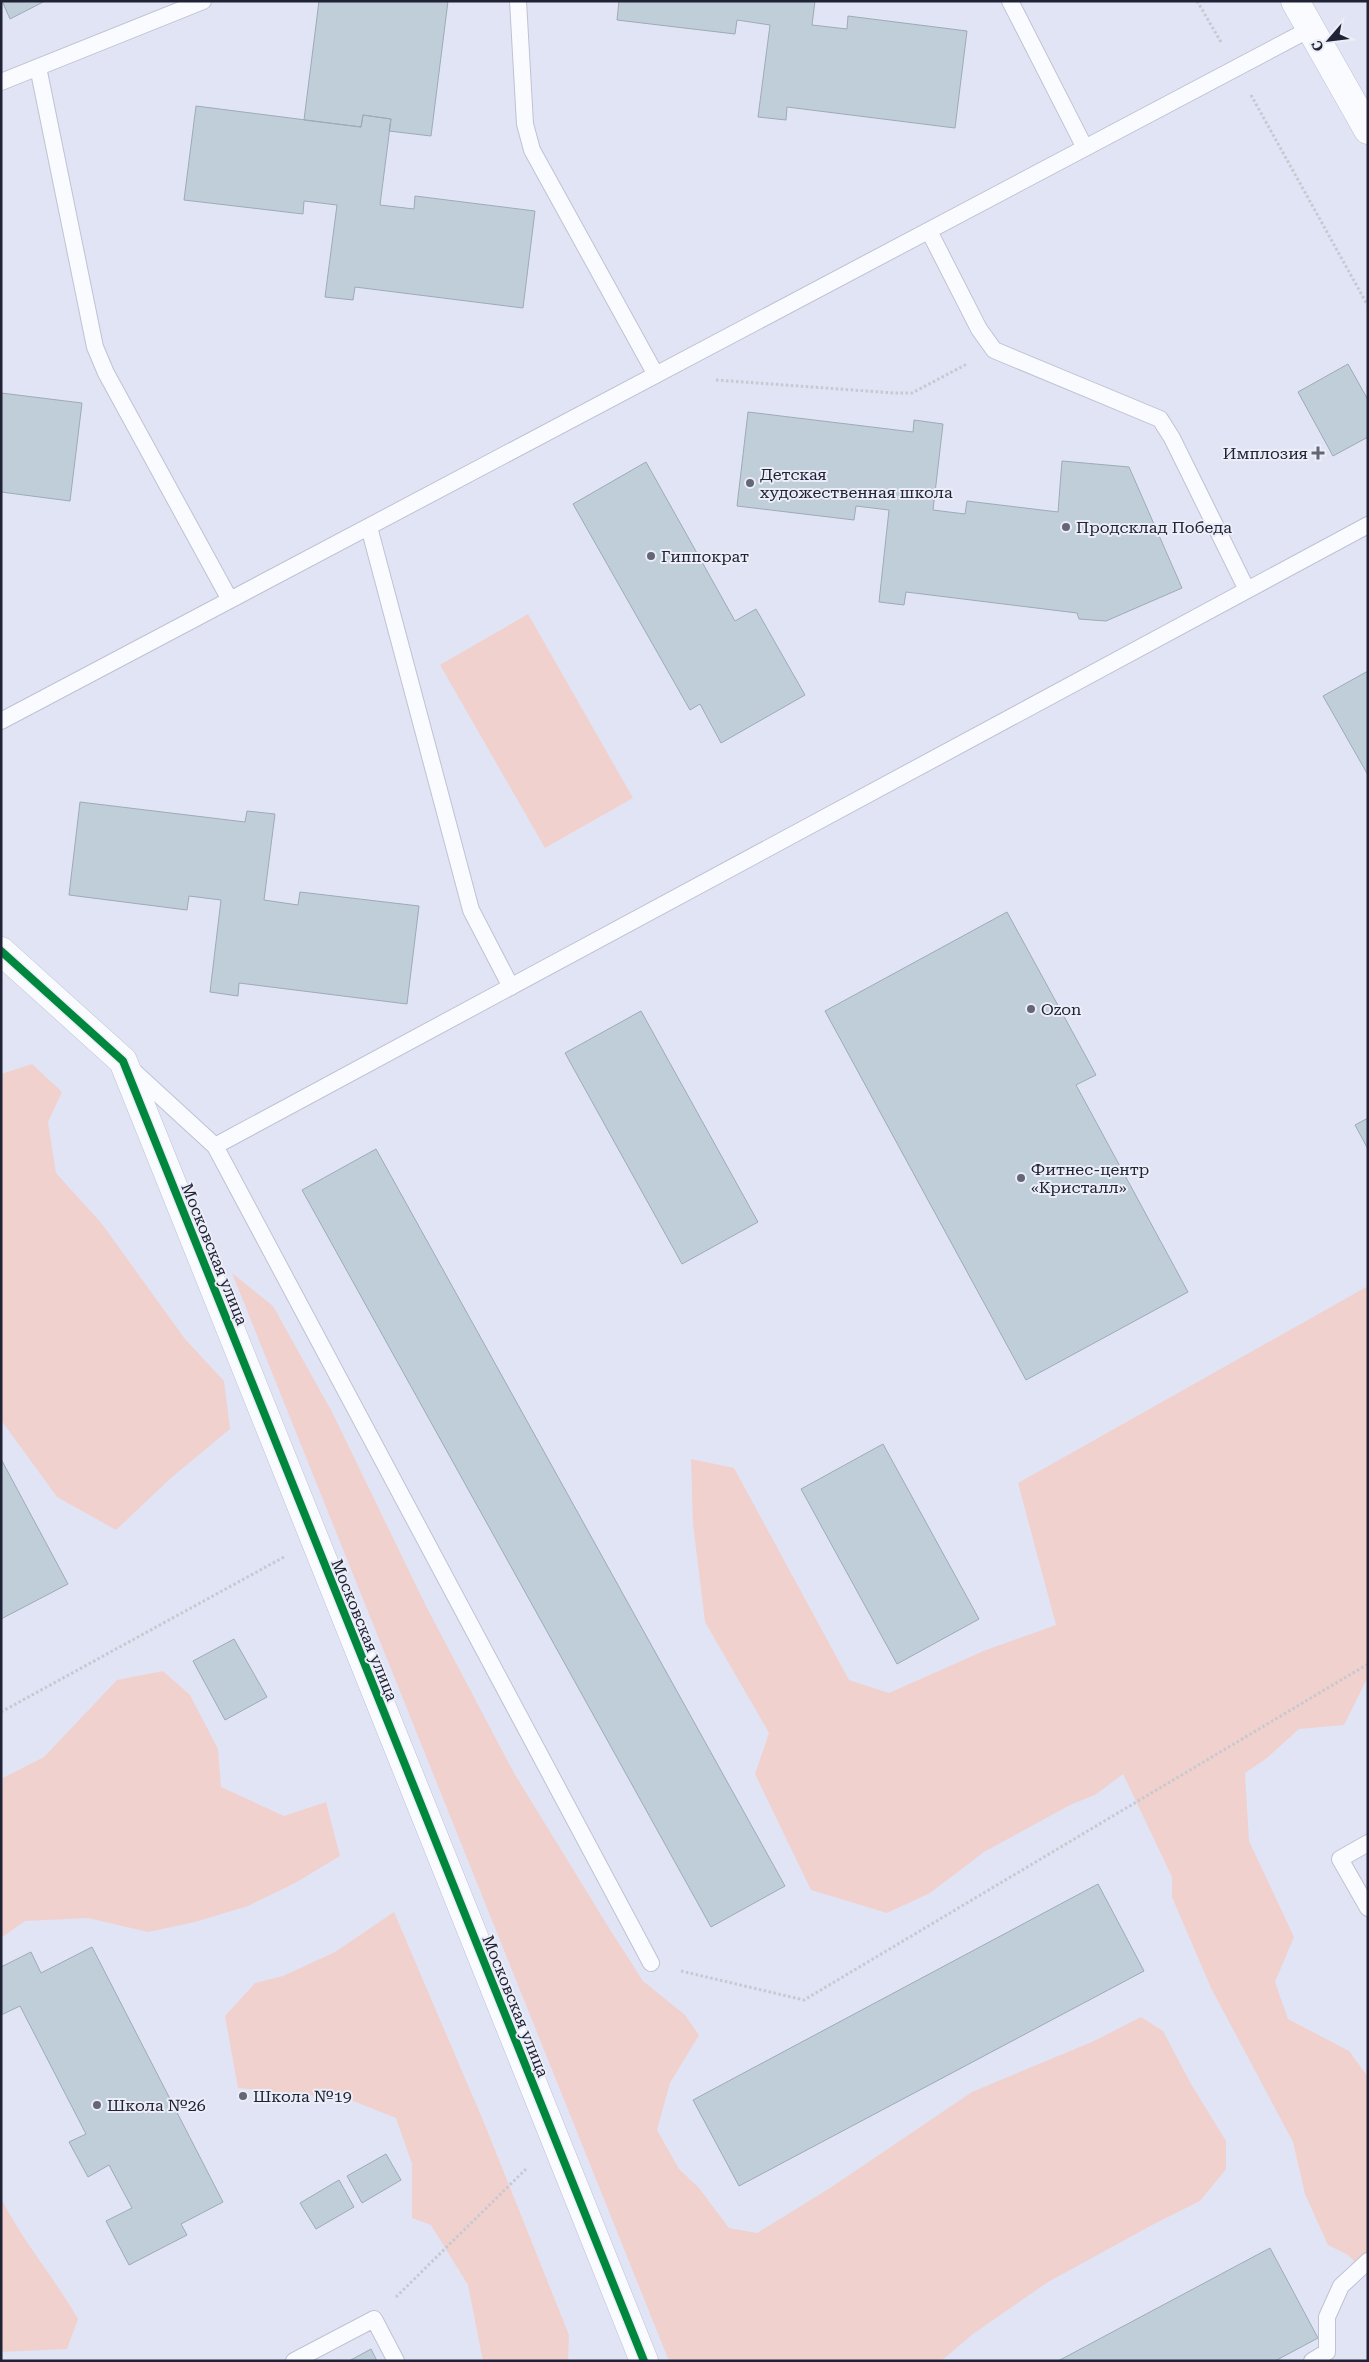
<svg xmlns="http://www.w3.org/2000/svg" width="1369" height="2362" font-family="'Roboto Serif',serif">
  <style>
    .green { fill: #f0d1ce }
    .building { fill: #c0ceda; stroke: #9dabb6 }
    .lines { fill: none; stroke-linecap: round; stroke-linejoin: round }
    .lane-casing { stroke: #bfc2d3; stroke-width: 18 }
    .street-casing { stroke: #bfc2d3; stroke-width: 29 }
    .highway-casing { stroke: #bfc2d3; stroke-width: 29 }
    .path { stroke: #c7c9d0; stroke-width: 3; stroke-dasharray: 2.5 2.5; stroke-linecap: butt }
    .lane { stroke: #fafbfe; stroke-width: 16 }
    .street { stroke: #fafbfe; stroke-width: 28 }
    .highway { stroke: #fafbfe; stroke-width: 28 }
    .cycleway-casing { stroke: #ebedf7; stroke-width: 11 }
    .cycleway { stroke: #00873e; stroke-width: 8 }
    .poi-dot { fill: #646678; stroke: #ebedf7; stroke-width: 2 }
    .labels { text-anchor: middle; stroke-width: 4; stroke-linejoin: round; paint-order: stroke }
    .poi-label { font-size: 16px; fill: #202235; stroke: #ebedf7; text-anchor: start }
    .street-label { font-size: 16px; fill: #202235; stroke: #ebedf7 }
  </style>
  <rect width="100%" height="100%" fill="#e1e4f5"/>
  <path class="green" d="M528,614L633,798L545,848L440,665Z
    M32,1064L62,1092L48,1122L56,1173L102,1224L185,1339L224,1381L230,1429L172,1477L116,1530L57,1497L1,1420V1074Z
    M232,1273L273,1306L332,1412L427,1608L514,1773L609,1928L643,1981L685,2015L699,2035L670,2083L657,2130L679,2169L699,2188L729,2228L757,2233L830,2188L972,2092L1094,2041L1141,2017L1163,2031L1191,2084L1226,2141V2169L1200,2201L1154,2224L1048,2282L973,2334L941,2361H669Z
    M1368,1286V1677L1344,1725L1299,1729L1267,1758L1245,1773L1249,1841L1294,1937L1275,1982L1288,2019L1349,2051L1368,2077V2276L1348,2255L1328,2245L1305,2194L1293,2142L1211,1988L1172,1897V1877L1123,1774L1095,1795L1072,1804L984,1852L930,1893L887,1913L811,1890L755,1774L769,1733L705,1622L693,1524L691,1459L734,1468L849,1680L889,1693L986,1650L1056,1625L1018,1483Z
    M163,1671L190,1695L218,1749L221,1787L284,1816L326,1802L340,1856L295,1883L248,1906L195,1922L148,1932L88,1918L25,1921L1,1938V1779L44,1757L117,1680Z
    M394,1912L485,2125L569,2335L568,2361H483L468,2285L431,2225L412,2218V2164L396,2118L348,2099L238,2088L225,2016L255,1983L283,1976L335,1952Z
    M1,2198C23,2242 54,2277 78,2319L67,2349L1,2352Z"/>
  <path class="building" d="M2,1H45L10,19Z
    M319,1H448L431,136L389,131L391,119L363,115L361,127L304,120Z
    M619,1H815L812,25L847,29L848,16L967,31L955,128L787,107L786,120L758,117L770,25L737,20L735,34L617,20Z
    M196,106L361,127L363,115L391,119L380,205L414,209L415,196L535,211L523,308L355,287L353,300L325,297L337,205L304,201L303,214L184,200Z
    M1348,364L1368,400V437L1333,456L1298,392Z
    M1,393L82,403L70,501L1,492Z
    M748,412L913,432L914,420L943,424L933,510L965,514L967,501L1058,512L1062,461L1129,467L1182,588L1106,621L1079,619L1077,613L906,592L904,605L879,602L889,510L856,506L854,520L737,506Z
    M646,462L735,621L756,609L805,695L721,743L700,704L690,710L573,504Z
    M1368,671V775L1323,696Z
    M80,802L245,822L247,811L275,814L264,900L298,905L300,892L419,906L407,1004L239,983L238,996L210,992L221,900L189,896L187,910L69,895Z
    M1007,912L1096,1075L1076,1085L1188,1292L1026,1380L825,1011Z
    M641,1011L758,1222L682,1264L565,1053Z
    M1368,1118V1149L1355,1125Z
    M376,1149L785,1886L711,1927L302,1190Z
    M883,1444L979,1619L897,1664L801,1489Z
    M1,1459L68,1584L1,1619Z
    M234,1639L267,1697L225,1720L193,1661Z
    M1098,1884L1144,1971L739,2186L693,2100Z
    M92,1947L223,2202L181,2224L187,2235L129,2265L106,2221L132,2208L109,2165L88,2177L69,2142L86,2134L20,2006L1,2015V1967L31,1952L41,1973Z
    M386,2154L401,2180L362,2203L347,2176Z
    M339,2180L354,2207L316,2229L300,2203Z
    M1270,2248L1318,2338L1275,2361H1058Z
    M371,2349L377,2361H349Z"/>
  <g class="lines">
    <defs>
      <path id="lane" d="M518,1L525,124L532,150L656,375
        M1010,1L1085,148
        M38,67L95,347L106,373L230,600
        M1,82L203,1
        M929,231L979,329L994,350L1160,419L1172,438L1247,590
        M369,527L471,910L511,987
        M1,721L1310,29
        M130,1068L215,1146L651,1963
        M215,1146L1368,525
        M1368,1843L1340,1859L1368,1908
        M294,2361L374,2319L396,2361
        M1312,2361L1327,2352V2317L1341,2286L1368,2261"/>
      <path id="street" d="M1,951L123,1061L644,2361"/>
      <path id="highway" d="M1295,1L1368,130"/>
    </defs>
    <use href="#lane" class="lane-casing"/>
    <use href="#street" class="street-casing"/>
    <use href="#highway" class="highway-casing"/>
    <path class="path" d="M1197,1L1221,42
      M1251,95L1368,306
      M716,380L894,393H912L967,364
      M1,1712L284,1557
      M681,1971L804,2000L1368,1664
      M396,2297L527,2168"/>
    <use href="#lane" class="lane"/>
    <use href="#street" class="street"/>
    <use href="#highway" class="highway"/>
    <defs>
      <path id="cycleway" d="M1,951L123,1061L644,2361"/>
    </defs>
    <use href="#cycleway" class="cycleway-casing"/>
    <use href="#cycleway" class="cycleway"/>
  </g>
  <g class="poi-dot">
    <path d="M1315.5 445.5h5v5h5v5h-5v5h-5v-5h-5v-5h5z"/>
    <circle cx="750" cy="483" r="5"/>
    <circle cx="1066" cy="527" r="5"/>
    <circle cx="651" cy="556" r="5"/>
    <circle cx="1031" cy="1009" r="5"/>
    <circle cx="1021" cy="1178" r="5"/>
    <circle cx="243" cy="2096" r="5"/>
    <circle cx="97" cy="2105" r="5"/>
  </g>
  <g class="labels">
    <g class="poi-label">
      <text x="1308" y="459" text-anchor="end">Имплозия</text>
      <text x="760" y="480">Детская<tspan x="760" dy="18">художественная школа</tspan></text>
      <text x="1076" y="533">Продсклад Победа</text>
      <text x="661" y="562">Гиппократ</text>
      <text x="1041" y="1015">Ozon</text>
      <text x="1031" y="1175">Фитнес-центр<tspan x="1031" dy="18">«Кристалл»</tspan></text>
      <text x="253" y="2102">Школа №19</text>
      <text x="107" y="2111">Школа №26</text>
    </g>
    <g class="street-label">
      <text transform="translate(215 1254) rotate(68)" y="6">Московская улица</text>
      <text transform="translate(365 1630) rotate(68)" y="6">Московская улица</text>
      <text transform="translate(516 2006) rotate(68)" y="6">Московская улица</text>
    </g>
  </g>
  <rect width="1369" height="2362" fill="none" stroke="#202235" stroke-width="5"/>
  <g transform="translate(1329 40) rotate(242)" stroke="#ebedf7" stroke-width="4" paint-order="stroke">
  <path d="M0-4L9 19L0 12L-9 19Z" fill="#202235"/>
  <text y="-8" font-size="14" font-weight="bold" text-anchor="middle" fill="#202235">С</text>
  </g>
</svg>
